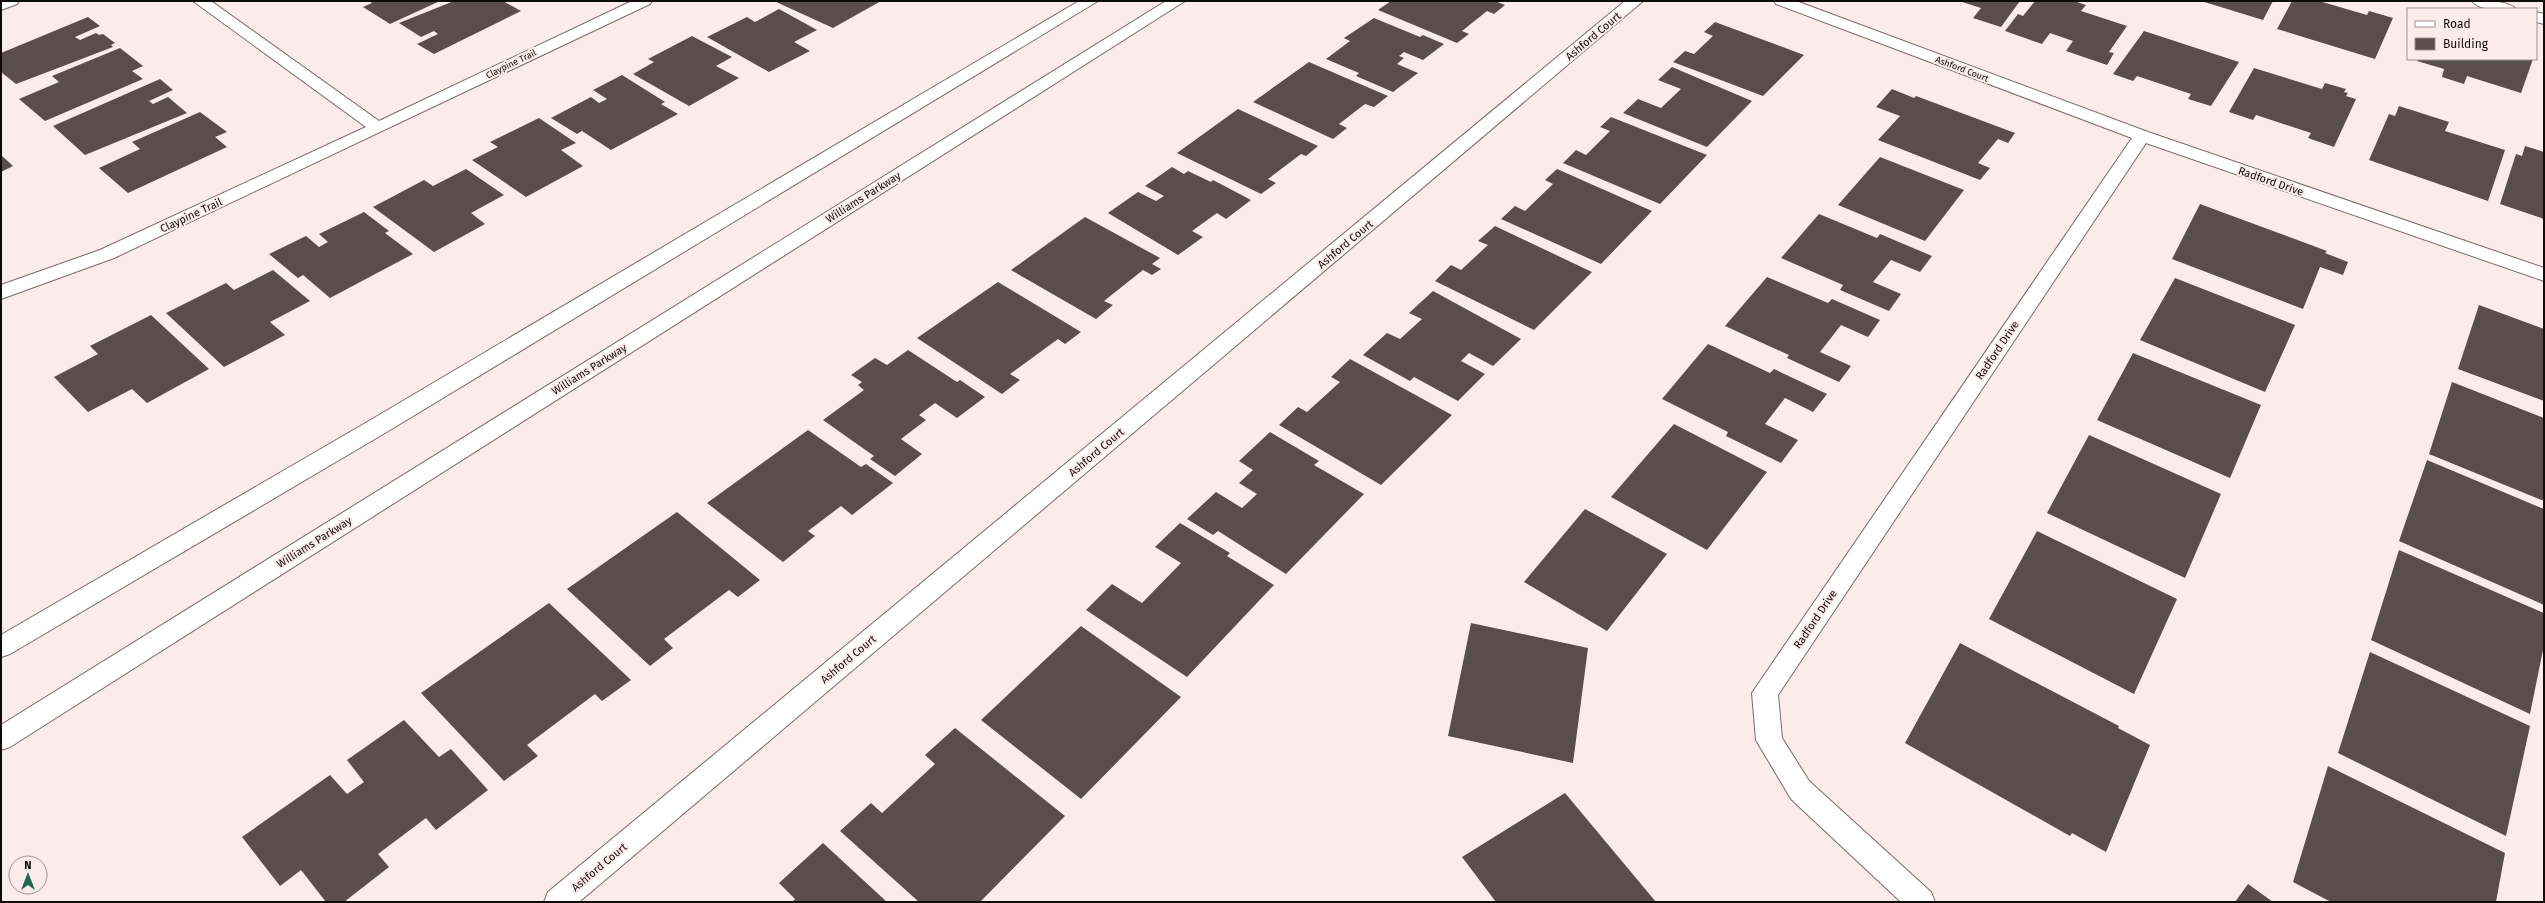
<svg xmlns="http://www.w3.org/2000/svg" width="2545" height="903" font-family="'Fira Sans',sans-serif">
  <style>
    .building { fill: #594d4d }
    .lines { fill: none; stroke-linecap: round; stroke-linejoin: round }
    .street-casing { stroke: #776b6a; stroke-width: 2 }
    .secondary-casing { stroke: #776b6a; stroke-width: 2 }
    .street { fill: #fff; fill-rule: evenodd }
    .secondary { fill: #fff; fill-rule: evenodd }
    .labels { text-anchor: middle; stroke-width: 4; stroke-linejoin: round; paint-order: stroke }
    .far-street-label { font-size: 9px; fill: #100b0b; stroke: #fbeceb }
    .street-label { font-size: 11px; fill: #100b0b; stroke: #fbeceb }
  </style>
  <rect width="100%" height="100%" fill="#fbeceb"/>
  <path class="building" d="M369,1H440L390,24L363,7L372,3Z
    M454,1H503L521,11L434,54L417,44L438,34L434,31L421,37L399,23Z
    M774,1H881L833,28Z
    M1391,1H1495L1505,5L1494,14L1487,11L1462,31L1469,34L1457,43L1378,10Z
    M1959,1H2020L2001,27L1973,18L1981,8Z
    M2035,1H2074L2086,5L2081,11L2127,26L2109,52L2114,53L2107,65L2066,51L2073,41L2050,33L2042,44L2005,31L2018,14L2023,16Z
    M2201,1H2273L2263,20Z
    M2292,1H2319L2367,15L2369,11L2393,18L2375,59L2277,29Z
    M779,9L817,30L794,42L810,51L769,72L707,37L747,17L755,22Z
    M88,17L100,26L75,37L80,40L96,33L99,35L103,34L115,43L111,45L113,47L16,84L1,72V53Z
    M1374,18L1420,37L1423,35L1444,44L1423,60L1404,52L1399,56L1404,58L1397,64L1418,73L1393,92L1356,76L1359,73L1326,59L1350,41L1344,38Z
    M1715,22L1804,55L1763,96L1673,62L1685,51L1694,54L1713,36L1704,32Z
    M2144,31L2239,62L2211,106L2188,99L2191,94L2137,76L2133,81L2113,74Z
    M692,36L732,57L716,66L739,78L689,106L633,74L654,62L648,59Z
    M120,48L143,66L132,71L143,79L45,121L19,99L59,82L52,76Z
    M2418,59H2533L2521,93L2467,76L2464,84L2442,77L2444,69L2417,61Z
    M1309,62L1388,96L1374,107L1365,104L1339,124L1347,128L1333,139L1253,102Z
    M1672,67L1752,101L1707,147L1623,113L1638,99L1661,108L1681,89L1658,80Z
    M2254,68L2322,89L2325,83L2346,89L2344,92L2348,93L2346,96L2356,99L2334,147L2308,138L2311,133L2256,115L2253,120L2229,112Z
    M622,75L665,102L661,104L678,114L611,150L582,131L577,134L551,118L591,97L599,103L607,99L593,90Z
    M160,79L173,90L149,101L153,104L168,97L187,113L85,155L53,126Z
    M1892,89L1914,98L1916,96L2015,133L2008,143L1998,139L1978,163L1990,168L1980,180L1878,140L1900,116L1876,107Z
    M2399,106L2449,122L2445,131L2505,150L2488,201L2369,160L2389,114L2395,116Z
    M1238,109L1318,146L1306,156L1301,154L1268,179L1276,183L1261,194L1177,153Z
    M200,112L227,132L215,137L227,147L128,193L99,168L140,149L132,142Z
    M1611,117L1707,155L1660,204L1563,163L1576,150L1586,155L1610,131L1600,127Z
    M539,118L576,143L561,150L583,166L526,197L472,160L498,147L490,142Z
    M2525,146L2544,152V219L2500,204L2516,154L2522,156Z
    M1,155L13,166L1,172Z
    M1880,157L1964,190L1925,241L1838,205Z
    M1172,167L1184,174L1188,171L1211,182L1213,180L1251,200L1226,219L1217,213L1192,231L1203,237L1178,255L1108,213L1138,192L1156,201L1164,196L1145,186Z
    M466,169L504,195L471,213L485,224L434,252L373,207L424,180L433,186Z
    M1557,169L1652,211L1601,264L1501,219L1515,206L1525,211L1553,184L1545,180Z
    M2200,204L2327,251L2325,253L2348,262L2343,275L2320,267L2303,309L2172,259Z
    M364,212L389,231L385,233L413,254L330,298L303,275L298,278L269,254L306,236L319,247L328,242L319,234Z
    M1819,214L1877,238L1880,234L1932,256L1920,272L1891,260L1873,282L1901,294L1889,311L1840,290L1843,285L1781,258Z
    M1085,217L1160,258L1152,264L1161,269L1152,275L1143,270L1104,301L1113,305L1096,319L1011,270Z
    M1495,226L1592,272L1534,330L1435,281L1451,265L1461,270L1488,245L1478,241Z
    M273,270L310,301L270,322L285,335L224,367L166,313L226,283L234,290Z
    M1767,277L1828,303L1832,299L1880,320L1868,337L1841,325L1820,352L1851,366L1839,382L1787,358L1789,355L1725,326Z
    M2175,278L2295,325L2265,392L2140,340Z
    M998,282L1081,332L1065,344L1058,339L1010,374L1020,380L1002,394L917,338Z
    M1433,291L1521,339L1493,366L1469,353L1461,361L1485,374L1458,401L1414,377L1410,381L1363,355L1387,333L1400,339L1422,319L1409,313Z
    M2479,305L2544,329V401L2458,369Z
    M151,315L209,369L147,403L132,389L88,412L54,377L98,354L90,346Z
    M1708,344L1770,373L1774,369L1827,394L1813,412L1785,398L1765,424L1798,440L1781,463L1726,436L1728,432L1662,399Z
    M908,350L957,382L960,380L985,397L957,418L935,403L919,415L926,420L901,439L922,454L895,476L870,459L874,456L823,420L864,390L858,385L862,382L851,375L875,358L887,365Z
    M2133,353L2261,405L2230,478L2097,420Z
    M1350,359L1452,415L1381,485L1279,425L1298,407L1307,412L1340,382L1331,377Z
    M2452,382L2544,418V501L2429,454Z
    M1674,424L1767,472L1707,550L1611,497Z
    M808,430L861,467L866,464L893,483L852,515L841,506L808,531L815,536L783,562L707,503Z
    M1270,432L1319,461L1314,465L1364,494L1286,574L1218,531L1213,535L1187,519L1216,492L1242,508L1257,494L1239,483L1253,470L1239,461Z
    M2089,435L2221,494L2185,578L2047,513Z
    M2427,460L2544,509V605L2399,541Z
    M1585,509L1667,554L1607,631L1524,582Z
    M677,512L760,580L738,597L729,590L664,639L673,648L650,666L567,589Z
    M1180,523L1230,553L1227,556L1274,585L1187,677L1086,610L1112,584L1142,603L1181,563L1155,547Z
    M2037,531L2177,599L2134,694L1989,619Z
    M2399,550L2544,613V645L2530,714L2371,640Z
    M549,603L631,680L602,701L595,694L527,745L538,756L504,781L421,693Z
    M1471,623L1588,648L1573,763L1448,736Z
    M1081,626L1181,697L1081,799L981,720Z
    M1960,643L2119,726L2118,728L2150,745L2106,852L2072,833L2070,836L1905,743Z
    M2370,652L2530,726L2506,836L2338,753Z
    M404,720L439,757L451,749L488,790L436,830L426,818L378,854L389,867L344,902H326L301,870L280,886L242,837L330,775L347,794L364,782L347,760Z
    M955,728L1065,816L980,902H919L840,831L871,803L882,813L935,764L925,755Z
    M2328,766L2505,853L2496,902H2331L2293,882Z
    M1565,793L1656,902H1496L1462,857Z
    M823,843L887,902H792L795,899L779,883Z
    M2248,884L2273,902H2235Z"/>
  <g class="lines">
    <defs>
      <path id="street" d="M193,1H211L379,121L632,1H652L650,4L114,258L1,299V285L100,250L366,127Z
        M1625,1H1643L579,902H544L548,892Z
        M1774,1H1796L2148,132L2544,268V281L2146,143L1778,695L1782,738L1809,781L1931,892L1935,902H1901L1791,799L1756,740L1752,693L2132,138L1776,4Z
        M2472,1C2484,1 2508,0 2516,9C2504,9 2480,12 2472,1Z
        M2536,12L2544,14V24L2536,22Z"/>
      <path id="secondary" d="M1,1H19L17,4L1,10Z
        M1079,1H1098L390,430L10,654L1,657V635L374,418Z
        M1166,1H1185L10,747L1,750V725Z"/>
    </defs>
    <use href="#street" class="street-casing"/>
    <use href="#secondary" class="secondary-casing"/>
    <use href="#street" class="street"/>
    <use href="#secondary" class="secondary"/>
  </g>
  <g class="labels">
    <g class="far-street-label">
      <text transform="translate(511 64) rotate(-26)" y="3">Claypine Trail</text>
      <text transform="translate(1962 69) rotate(21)" y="3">Ashford Court</text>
    </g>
    <g class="street-label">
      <text transform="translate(1593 36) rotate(-40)" y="4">Ashford Court</text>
      <text transform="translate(2271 181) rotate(19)" y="4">Radford Drive</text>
      <text transform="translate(863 197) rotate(-32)" y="4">Williams Parkway</text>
      <text transform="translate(191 215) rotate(-25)" y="4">Claypine Trail</text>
      <text transform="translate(1345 244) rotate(-40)" y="4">Ashford Court</text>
      <text transform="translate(1997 350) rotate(-56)" y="4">Radford Drive</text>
      <text transform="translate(589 369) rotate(-32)" y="4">Williams Parkway</text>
      <text transform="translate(1096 452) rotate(-40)" y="4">Ashford Court</text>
      <text transform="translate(314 542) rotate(-32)" y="4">Williams Parkway</text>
      <text transform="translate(1815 619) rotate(-56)" y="4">Radford Drive</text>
      <text transform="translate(848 659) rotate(-40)" y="4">Ashford Court</text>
      <text transform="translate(599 867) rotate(-40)" y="4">Ashford Court</text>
    </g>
  </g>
  <rect width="2545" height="903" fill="none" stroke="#100b0b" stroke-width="4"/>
  <rect x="2407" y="8" width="130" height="52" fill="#fbeceb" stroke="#9d9291"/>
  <rect x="2415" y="21" width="20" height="6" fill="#ffffff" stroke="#9d9291"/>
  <text x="2443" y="28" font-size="12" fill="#100b0b">Road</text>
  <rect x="2415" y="38" width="20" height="12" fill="#594d4d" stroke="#9d9291"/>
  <text x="2443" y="48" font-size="12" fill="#100b0b">Building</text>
  <g transform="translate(28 875)"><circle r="19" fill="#fbeceb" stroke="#9d9291"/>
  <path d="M0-3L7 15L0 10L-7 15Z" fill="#226556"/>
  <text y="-6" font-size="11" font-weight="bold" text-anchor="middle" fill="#100b0b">N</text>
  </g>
</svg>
